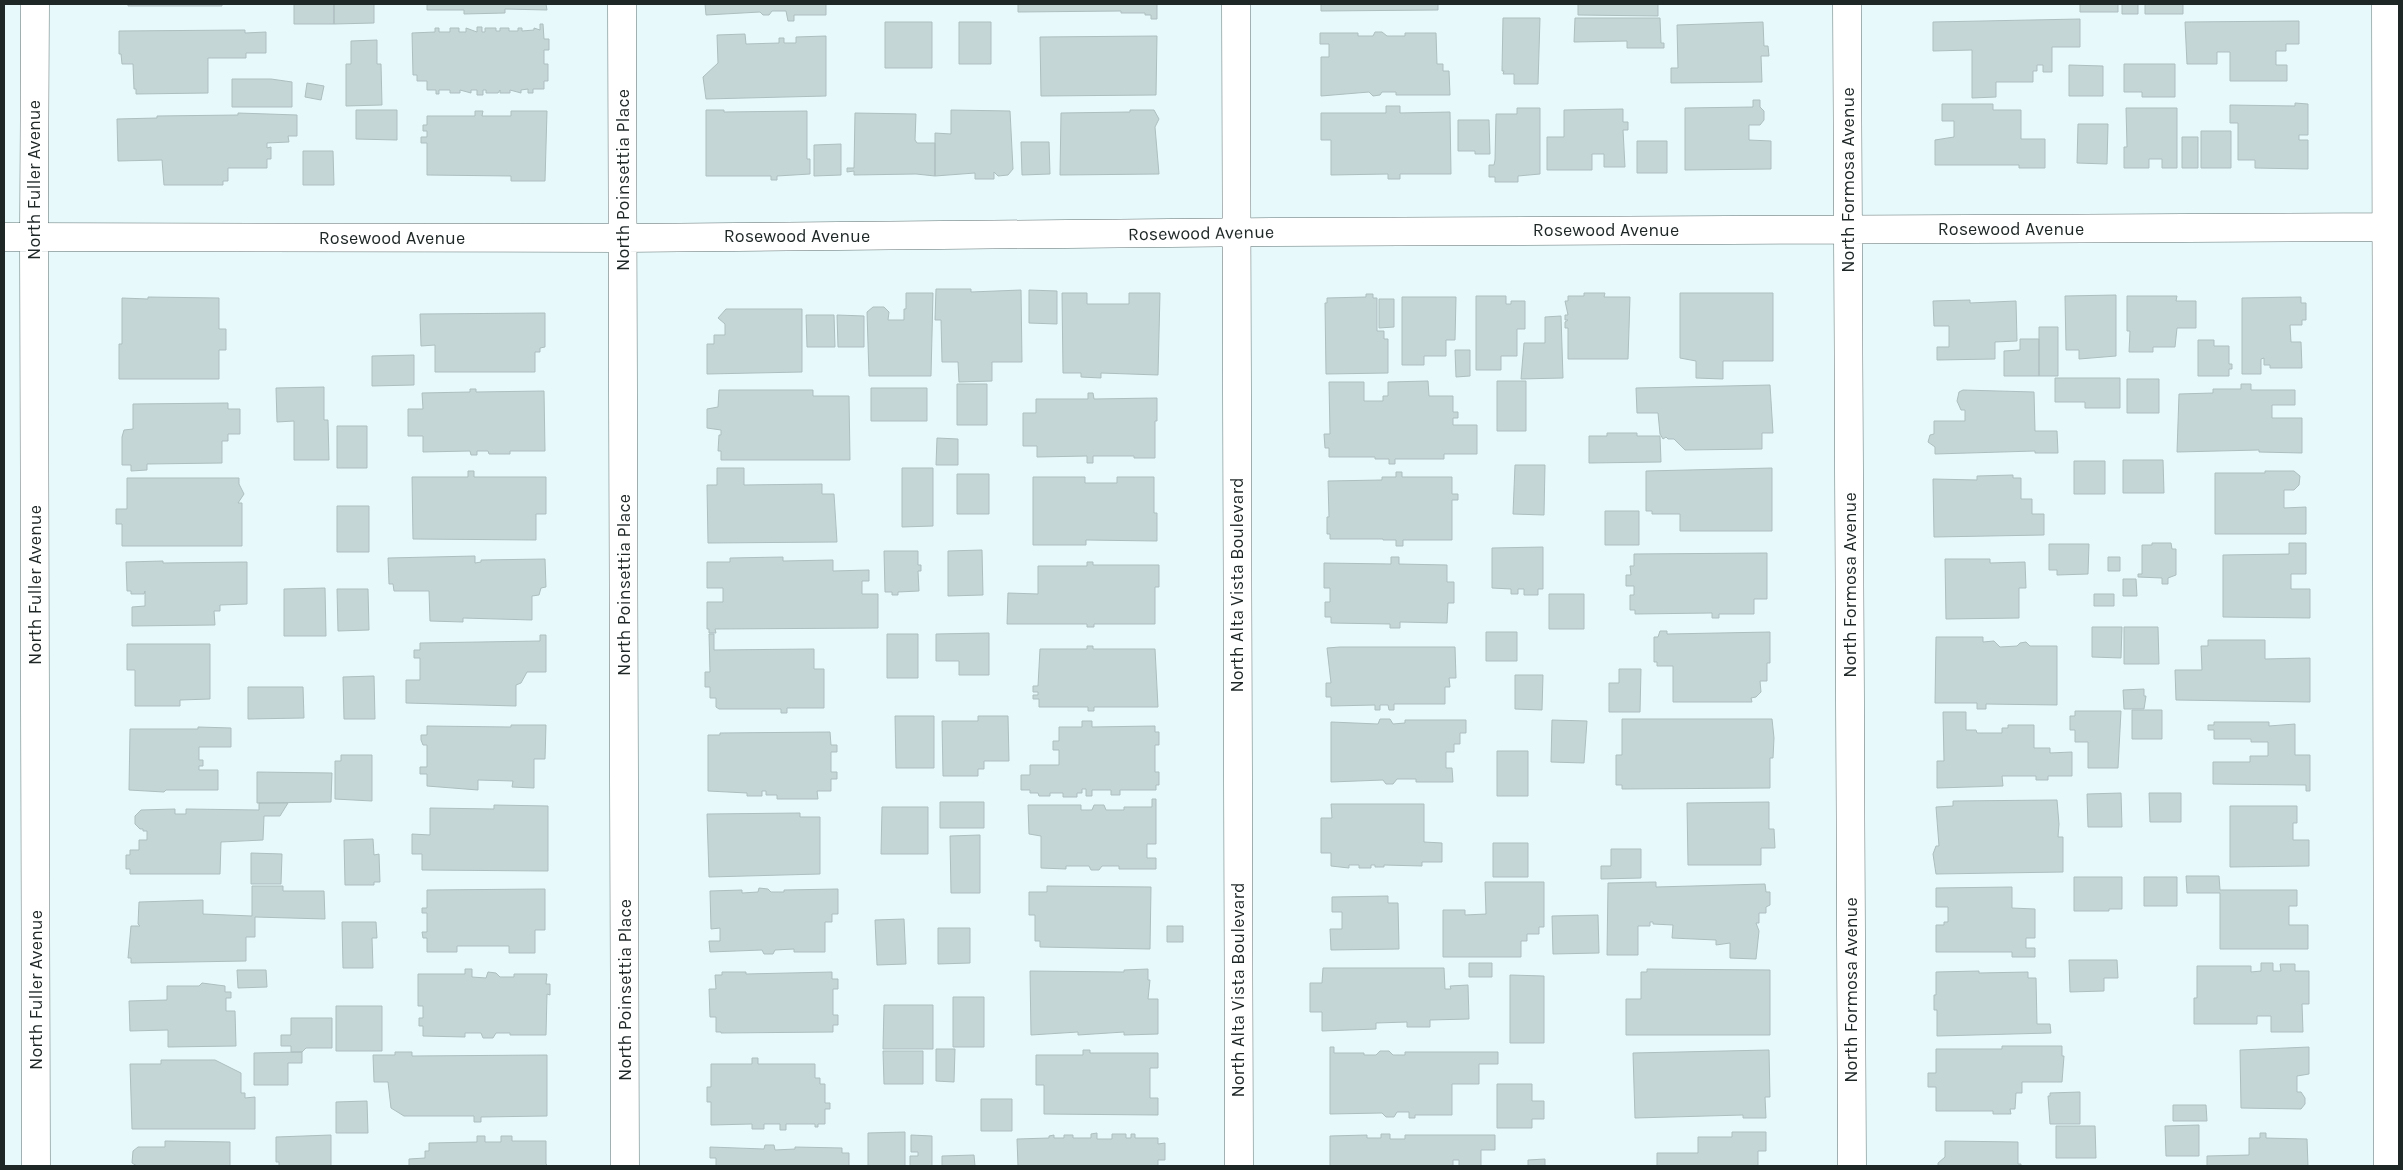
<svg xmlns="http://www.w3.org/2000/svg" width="2403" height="1170" font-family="Karla,sans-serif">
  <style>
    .building { fill: #c5d6d7; stroke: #aebfc0 }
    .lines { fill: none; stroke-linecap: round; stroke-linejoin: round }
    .street-casing { stroke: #617172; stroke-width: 29 }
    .street { stroke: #fff; stroke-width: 28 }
    .labels { text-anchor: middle; stroke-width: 4.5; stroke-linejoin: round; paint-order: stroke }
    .street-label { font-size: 18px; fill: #1f2626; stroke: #fff }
  </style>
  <rect width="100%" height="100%" fill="#e7f9fa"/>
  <path class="building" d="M128,4H222V6H128Z
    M294,4H334V24H294Z
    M334,4H374V23L334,24Z
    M427,4H546L547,10L505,9V13L464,14V10H427Z
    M705,4H826V15H794V21H788L786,11H772L769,15H763L760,12L706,15Z
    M1018,4H1157V19H1151V15H1145V13H1121V11L1018,12Z
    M1321,4H1438V10L1321,11Z
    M1578,4H1658V16L1578,15Z
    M2080,4H2118V12H2080Z
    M2122,4H2138V14H2122Z
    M2145,4H2183V14H2145Z
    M1503,18H1540L1538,84H1514V74H1503L1504,71H1502Z
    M1575,18H1660L1661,43H1664V48H1627V41L1574,42Z
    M2080,19V47H2052V72H2043V65H2037V71H2033V82H1996V97L1972,98V50L1933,51V22Z
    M2299,21V44H2286V51H2276V65H2287V81H2230V52H2217V64H2187L2185,22Z
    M885,22H932V68H885Z
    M959,22H991V64H959Z
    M1763,22L1764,46H1768L1769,56H1761L1762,82L1671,83V68H1678L1677,25Z
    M540,24H543L544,39H549V50H544V64H548V81H544V89H533V93H528V89L521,90V93L510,90V93H500V90L498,93H486V90H483V95H477V90H471V93L460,90V93H450V90H439V94H436V90H427V81H417V75H413L412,33L435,32V28H439V32H450V28H459V32H466V28L477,32V27H482V32H485V28H496V31H500V28H509V31H518V28H522V31L534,30V28L540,30Z
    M245,30V33L266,32V53H246V58H208V93L136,94V89H134L133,64H122L121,54H119V31Z
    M1375,32H1382L1387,36H1405V33H1436L1437,64H1443V71H1449L1450,95H1396V92H1382L1380,95L1373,96L1369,92L1321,96V57H1329V44H1320V33H1358V36H1373Z
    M745,34L746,44L779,43V38H784V43H796V37L826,36V96L706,99L703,77L718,63L717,35Z
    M1157,36L1156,95L1041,96L1040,37Z
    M377,40V64H381L382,105L346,106V64H351V41Z
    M2124,64H2175V97H2142V92H2124Z
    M2069,65L2103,66V96H2069Z
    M232,79H271L292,82V107H232Z
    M307,83L324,86L321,100L305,97Z
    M1753,100H1760V107L1764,111V120L1760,125H1749V140L1771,141V169L1685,170V108L1753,107Z
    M2295,103L2308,104V135H2299V140H2308V169L2255,168V160H2238V123H2230V105L2295,106Z
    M1942,104H1993V110H2021V139H2045V168H2019V165H1935V140L1954,137V121H1942Z
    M1386,106H1400V113L1450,112L1451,174H1400V179H1388V174L1331,175V140H1321V113H1386Z
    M1517,108H1540V174L1518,176V182H1495V177H1489V165H1494L1495,160L1496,114H1517Z
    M2126,108H2177V168H2162V159H2149V168H2124V147H2127Z
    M1623,109V122H1628V130H1623L1625,167H1604V154H1592V170H1547V137H1564V110Z
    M356,110H397V140L356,139Z
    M706,110H724V112L807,111V159H810V174L777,176V180H771V176H706Z
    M951,110L1010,111L1013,169L1008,175L998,176L994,172V179H975V173L935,176V133L951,134Z
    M1130,110H1154L1159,119L1155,127L1159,174L1060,175L1061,113L1130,112Z
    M475,111H483L482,116H511V111H547L545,181H511V176L427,175V143H421V137H427V131H423V125H427V116H475Z
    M238,113L297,115V136H288L289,142L267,143V148L271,147V159H267V168H228V181H223V185H164L162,160L118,161L117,119L157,118V116L238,115Z
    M855,113L916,114L915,140L917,143H935V176L916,174L854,175V171L847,172V168H854Z
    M1458,120H1489L1490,154H1475V151H1458Z
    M2078,124H2108L2107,164L2077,163Z
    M2201,131H2231V168H2201Z
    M2182,137H2198V168H2182Z
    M1637,141H1667V173H1637Z
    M1021,142H1049L1050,174L1022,175Z
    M841,144V175L814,176V145Z
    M303,151H333L334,185H303Z
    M936,289H971V292L1021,290L1022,362H992V381L959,382L958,362H942L941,320H935Z
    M1029,290L1057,291V324L1029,323Z
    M906,293H933L931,376H869L867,312L873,307H884L889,312L888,320H904V309H906Z
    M1062,293H1087V304H1129V293H1160L1158,375L1101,373V378L1081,377V373H1063Z
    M1584,293H1605L1604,297H1630L1628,359H1568V328H1565V322L1568,320H1565V315H1568L1565,301H1568V296H1584Z
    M1680,293H1773V361H1723V379L1696,378V361L1680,358Z
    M1366,294H1373V298H1377V331H1384V339H1388V373L1326,374L1325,303H1327V298L1366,297Z
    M2116,295V356L2079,359V350H2066L2065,296Z
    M1476,296H1506V304H1511V301H1525V329H1517V356H1501V370H1476Z
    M2127,296H2177L2176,301H2196V328H2177L2175,347H2153V352H2129L2130,331H2127Z
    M148,297L219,298V329H226V350H219V379H119V344H122V298L148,299Z
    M1402,297H1456L1455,340H1446V356H1424V365H1402Z
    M2301,297V303H2306V320H2302V325H2290L2291,342H2301L2302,368H2270V365H2264V358L2261,359V374H2242V298Z
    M1379,299H1394V327L1379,328Z
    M1970,300V303L2016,301L2017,341L1995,342V359L1937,360V347H1949V326H1934L1933,301Z
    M726,309H802V372L707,374V344H714V335H725V324L718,318Z
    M545,313V347L540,348V352H535V372H435V345L421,346L420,314Z
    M806,315H834L835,347H807Z
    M837,315L864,316V347H838Z
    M1561,316L1563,378L1521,379L1524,343H1545V317Z
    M2039,327H2058V376H2039Z
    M2020,339H2039V376H2004V351L2020,350Z
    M2198,340H2214V346H2229V364H2232V369H2229V376H2198Z
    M1455,350H1470V376L1456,377Z
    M414,355V385L372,386V356Z
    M2055,378H2120V408H2085V402H2055Z
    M2127,379H2159V413H2127Z
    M1428,381L1429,396H1453V412H1458V418H1453V425H1477V454H1444V459H1395V464H1389V459H1375V457H1329V448H1325L1324,434H1330L1329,382H1364V401H1383V396H1388V382Z
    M1497,381H1526V431H1497Z
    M957,384H987V425H957Z
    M2241,384H2251V390H2295V405H2272V418H2302V453L2259,452V450L2177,452L2179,394L2213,393V389H2241Z
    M1770,385L1773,433H1762V449L1685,450L1674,439H1668L1666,437L1663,439L1660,434L1658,413H1637L1636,388Z
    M324,387V420H328L329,460H294V421L277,422L276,388Z
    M871,388H927V421H871Z
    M470,389H476V392L544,391L545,451H510V454H489L488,451H477V455H471L470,451L423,452V436H408V409H423L422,393L470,392Z
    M719,390H813V396H849L850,460H721V451H718L719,435H721V430L707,428V409L718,407Z
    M1963,390L2034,392L2035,431H2057L2058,453H2035V451L1935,454V447L1928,442L1930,435L1934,434V421H1965V410H1961L1957,401L1959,392Z
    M1088,393H1093L1094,399L1157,398V421H1155V458H1134V456H1093V463H1087V456L1037,457V446H1023V413H1036V399H1088Z
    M228,403V409H240V434H228V441H222V463L147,464V470L131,471V465H122V437L124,430L133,429V404Z
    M337,426H367V468H337Z
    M1607,433H1637V436H1660L1661,462L1589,463V436H1607Z
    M937,438L958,439V465H936Z
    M2123,460H2163L2164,493H2123Z
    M2074,461H2105V494H2074Z
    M1515,465H1545L1544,515L1513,514Z
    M717,468H744V485L822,484V494H834L837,542L708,543L707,485H717Z
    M902,468H933V526L902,527Z
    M1772,468V531H1680V514H1652V511H1646V471Z
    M468,471H474V477H546V514H536V540L413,539L412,477H468Z
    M2265,471H2294L2300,476L2299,485L2294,490H2284V508L2306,507V534H2215V473H2265Z
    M1396,472H1402V477H1452V494H1458V500H1452V540H1403V546H1396V540H1383V539H1330V534H1327V517H1329L1328,481L1382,480V477H1396Z
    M957,474H989V514H957Z
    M2013,475V478H2021V499H2032V514H2044V535L1934,537L1933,479L1977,480V476Z
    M1033,477H1085V483H1117V477H1154V513H1157V541L1086,540V545H1033Z
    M127,478H239V484L244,494L238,503H242V546H122V524H116V509H127Z
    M337,506H369V552H337Z
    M1605,511H1639V545H1605Z
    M2152,543H2171L2172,549H2176V575L2168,578V584H2162V578L2138,577V574H2142V545H2152Z
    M2289,543H2306V574H2291V589H2310V618L2223,617V555L2289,554Z
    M2049,544H2089L2088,574L2057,575V570H2049Z
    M1543,547V589H1538V595H1524V589H1518V594H1511V589L1492,588V548Z
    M982,550L983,595L948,596V551Z
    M884,551H918V565H921V571H918L919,591L898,592V595H892V592H885Z
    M1767,553V599H1754V614H1719V618H1712V613L1635,614V610H1630V595H1634V586H1626V575H1631L1630,566H1634V554Z
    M475,556V563L481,562V560L545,559L546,587L541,588L539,595L532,596V620L463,618V622L430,621L429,591H394L393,584H389L388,558Z
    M783,557V561L833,560V571L869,570V581H862V594H878V628L715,629L716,633H709V629H707V602H723V588H707V562H730V558Z
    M1391,557H1399V564L1447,565V582H1454V603H1448L1447,623L1400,622V628H1390V624L1331,623V617H1325V602H1330V588H1324V563L1391,564Z
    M2108,557H2120V571H2108Z
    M1945,559H1990V563L2025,562L2026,588H2019V618L1946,619Z
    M163,561V563L247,562V604L220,605V611H214L215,625L132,626V607L145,606V591L144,594H131V591H127L126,562Z
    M1087,562H1093V565H1159V587H1155V624H1094V627H1087V624H1007L1008,593L1038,594V566H1087Z
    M2123,579H2136L2137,596H2123Z
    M325,588L326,636H284V589Z
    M337,589H368L369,630L338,631Z
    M1549,594H1584V629H1549Z
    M2094,594H2114V606H2094Z
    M2092,627H2122L2121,658L2092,657Z
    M2124,627H2158L2159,664H2124Z
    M1660,631H1667V634L1770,632V663H1767V681H1760L1761,692L1756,697L1751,698L1752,702H1673V666H1657V662H1654V637H1658Z
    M1486,632H1517V661H1486Z
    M989,633V675H959V661H936V634Z
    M709,634H714V650L814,649V669H824V708H787V713H781V709H719L716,707V698H710V687H705V672H710Z
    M887,634H918V678H887Z
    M540,635H546V672H527L521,683L516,685V706L406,703V680H420V658H414V650H420V643L540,641Z
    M1936,637H1983V642L1994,641L2000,647L2017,646L2020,643L2026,642L2030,646H2057V705L1986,704V709H1977V703H1935Z
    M2208,640H2265V659L2310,658V702L2176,700L2175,670H2202L2201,646H2208Z
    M127,644H210V699L180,700V706H135V670H127Z
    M1087,646H1093V649H1155L1158,707H1094V711H1088V707H1039V699H1033V695H1038V692H1033V686H1038L1040,649H1087Z
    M1340,647H1455L1456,678H1449L1450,687H1445V704H1394V710H1389L1388,705H1380V710H1375V705L1331,706V697H1326V683H1331L1327,648Z
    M1619,669H1641L1640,712H1609V683H1619Z
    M1515,675H1543L1542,710L1515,709Z
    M374,676L375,719H344L343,677Z
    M248,687H303L304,718L248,719Z
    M2144,689V696H2146L2144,709H2124L2123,690Z
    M2132,710H2162V739H2132Z
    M2075,711H2121L2118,768H2088V742H2075V730H2070V716H2075Z
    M1943,712H1966V730H1976L1977,733H2002V728H2008V725H2034V748H2050V753L2072,752V776H2048V780H2036V776H2002L2003,786L1937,788V761H1944Z
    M895,716H934V768H896Z
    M978,716H1008L1009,761H984V769H978V776H943L942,721H978Z
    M1380,719H1390L1393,724L1405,723V720H1466V733H1460V744H1454V752H1446V768H1452L1453,782H1416V779H1397L1393,784H1386L1383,780L1331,782V722L1378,724Z
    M1622,719H1772L1774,738L1773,758H1770V788L1622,789V785H1616V755H1622Z
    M1552,720L1587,721L1584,763L1551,762Z
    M1082,721H1092V727L1155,726V732H1159V745H1155V772H1159V785H1156V790H1120V795H1111V790H1092V796H1086V789H1082V793H1077V797H1063V793H1050V796H1039L1038,793H1030V790H1021V775H1030V765H1059V750H1053V741H1059V727H1082Z
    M2214,722H2269V726L2295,724V755H2310V791H2306V785L2213,784V762H2250V756H2268V742H2251V739H2214V730H2208V725H2214Z
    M511,725H546L545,759H534V788L512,787L513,781L478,780V790L427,786V774H420V767H427V745H423L421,740V735H427V726L511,727Z
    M198,727L231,728V747H199V760H203V766H199V770H218V790H166L164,792L129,790L130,729H198Z
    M830,732L831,745H837V752H831V772H837V779H831V791H817L818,799H777V795H766V791H762V796H747V793L708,791V735H720V733Z
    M1497,751H1528V796H1497Z
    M341,755H372V801L335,799V761H341Z
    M257,772L332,773L331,802L257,803Z
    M2121,793L2122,827H2088L2087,794Z
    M2149,793H2181V822H2150Z
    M1152,799H1156V844H1147V858H1156V869H1119V866H1102L1099,870H1091L1089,866H1066V869L1041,868V836L1029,834L1028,805H1081V810H1092L1094,805H1104L1106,810H1124V807H1152Z
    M2057,800L2059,824L2058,837H2063V872L1936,874L1933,854L1936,846H1939L1936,807L1953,806V801Z
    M940,802H984V828H940Z
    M1769,802V829H1774L1775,848H1761V865H1688L1687,803Z
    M259,803H288L280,816H264L263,840L221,842L220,874H130V869H126V855H130V850H139V840H147V831H143V829H140L135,824V816L141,810L175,809V814H186V809L259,810Z
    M1331,804H1424V842L1442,843V862H1422V866L1384,865V867H1375V865H1371V868H1359V865H1349V868L1331,866V853H1321V818H1332Z
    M494,805L548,806V871L422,870V854H412V834L430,835V808L494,809Z
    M2230,806H2297V823H2293V840H2309V866L2230,867Z
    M882,807H928V854H881Z
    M800,813V817H820V874L709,877L707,814Z
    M980,835V893H951L950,836Z
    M373,839L374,855L379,854L380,882H374V885H345L344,840Z
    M1493,843H1528V877H1493Z
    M1611,849H1641V878L1601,879V866H1611Z
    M251,853L282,854L281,884H251Z
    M2186,876H2219L2220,890H2297V906H2289V925H2308V949H2220V893H2187Z
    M2074,877H2122V909H2109V911H2074Z
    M2144,877H2177V906H2144Z
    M1485,882H1544V927H1539V934H1527V941H1521V957H1443V910H1465V915L1486,914Z
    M1656,882V887L1765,884L1766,892H1770V905L1766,907V913H1759V923H1756L1759,931L1756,959L1730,958V943L1716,945V940L1672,938L1673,925L1653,924V922H1650V926H1638V955H1607L1608,883Z
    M252,886H283V891H324L325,919L255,917V937H246V961L131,963V958H128L131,926H140L138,924L139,902L203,900V914L252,916Z
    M1047,886L1151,887L1150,949L1040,947V941H1035V915H1029V892H1047Z
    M2012,887V908L2035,909V938H2026V948H2035V957H2012V952H1936V925H1944V922H1948V907H1936V888Z
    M759,888L768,889L771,892H784V890L838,889V914H832V922H825V952H794V949L775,950L773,954H764L762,950L710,952L709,941H720V928L711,929L710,891L742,890V893L758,892Z
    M545,889V930H535V953H509V946H457V952H427V938H423L422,932H427V913H422V908H427V890Z
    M1388,896V903H1398L1399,949L1331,950L1330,929H1342V912H1332V897Z
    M1598,915L1599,953L1553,954L1552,916Z
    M904,919L906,964L877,965L875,920Z
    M342,922H376L377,938H372L373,968H343Z
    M1167,926H1183V942H1167Z
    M938,928H970V963L938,964Z
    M2069,960H2117L2118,978H2104V991L2070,992Z
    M1469,963H1492V977H1469Z
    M2261,963H2273V971H2281L2280,964H2295V971H2309V1004H2302L2303,1032H2271V1016H2257V1024H2194V998H2197V966H2251V972L2261,971Z
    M1323,968H1444L1445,989H1451L1450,986L1468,985L1469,1019L1430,1020V1027H1407V1022L1376,1023V1029L1322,1031V1012H1310V983H1322Z
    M465,969H472V977L486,978L488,972L496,973L500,977H514V974H547L546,984H550V995L547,994L546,1035H510V1033H496L493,1038H483L481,1033H465V1037L423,1036V1026H419V1018H423V1006H418V974H465Z
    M1148,969V980H1150L1148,999H1158V1034L1124,1035V1032L1078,1035V1032L1031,1035L1030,971L1124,972V970Z
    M1647,969L1770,970V1035H1626V999H1641V972H1647Z
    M237,970H266L267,987L238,988Z
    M1979,971V973L2028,972V978H2036L2037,1024H2050L2051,1033L1937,1036V1010H1934V995H1936V972Z
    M722,972H746V974L832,972V979H838V989H833V1015H838V1025H833V1032L721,1033V1032H716V1017H710L709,989H716L715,975H722Z
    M1510,975L1544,976V1043H1510Z
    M202,983L225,986V992H231V998H226V1011H235L236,1046L168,1047V1030L130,1031L129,1001L167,1000V986H199Z
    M953,997H984V1047H953Z
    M884,1005H933V1049H883Z
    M336,1006H382V1051H336Z
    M291,1018H332V1048H306L302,1052H291V1046H281V1035H291Z
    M2002,1046H2062V1056H2064L2062,1082H2022V1093H2016L2015,1109H2010L2011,1114H1993V1111H1936V1087H1928V1073H1936V1049H2002Z
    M1330,1047H1334V1053H1364V1055H1376L1380,1051H1389L1393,1055H1405V1052H1498V1064H1479V1084H1452V1115H1415V1118H1409V1112H1397L1394,1117H1386L1382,1113L1330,1114Z
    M2309,1047V1074L2297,1076V1092H2301L2305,1098V1104L2301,1109L2241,1108L2240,1050Z
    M936,1049H955L954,1082L936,1081Z
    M1083,1050H1090V1053H1158V1068H1150V1098H1158V1115L1044,1114V1085H1036V1055H1083Z
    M1769,1050L1770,1097H1765L1766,1118H1743V1115L1635,1118L1633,1053Z
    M883,1051H923V1084H884Z
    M302,1052V1063H288V1085H254V1053Z
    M395,1052H412V1056L547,1055V1116L481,1117V1122H474V1116H404L391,1108L388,1082H374L373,1055H395Z
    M752,1058H758V1064H815V1078H820V1084H825V1103H830V1109H825V1124H818V1127H815V1124H786V1130H780V1124H764V1129H752V1124L711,1125V1102H707V1087H711V1064H752Z
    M161,1060H215L241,1073V1093H245V1098L255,1097V1129H132L130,1064H161Z
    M1497,1084H1532V1101H1544V1119H1532V1128H1497Z
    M2080,1092V1124H2050L2048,1096H2050V1093Z
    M981,1099H1012V1131H981Z
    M367,1101L368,1133H336V1102Z
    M2173,1105H2206L2207,1121H2173Z
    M2199,1125V1156H2166L2165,1126Z
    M2056,1126H2095L2096,1158H2056Z
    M905,1132V1166H868V1133Z
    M1732,1132H1766V1151H1758V1166H1657V1153H1698V1137H1732Z
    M1097,1133V1139H1112V1134H1126V1138H1131V1134H1135V1138H1158V1144L1165,1143V1160H1158V1166H1018L1017,1139L1049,1138V1136L1054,1135V1138H1064V1135H1073V1138H1091V1134Z
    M2260,1133H2266V1138L2307,1139L2308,1166H2207V1156L2249,1155V1138H2260Z
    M1381,1134H1390V1139H1405V1135H1495V1150H1481V1166H1459V1160H1453V1166H1330V1136L1367,1135V1138H1381Z
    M331,1135V1166H279V1162H276V1137Z
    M911,1135L932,1136V1166H910V1156H918V1152H911Z
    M477,1136H485V1142H501V1136H512V1141H546V1164L548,1166H409V1159L425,1158V1151H429V1143L477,1142Z
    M165,1141L230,1142V1166H137L132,1163L133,1151L138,1147H165Z
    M1945,1141L2018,1142V1164H2021V1166H1938V1163L1945,1157Z
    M765,1145H774L775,1150L795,1149V1147L842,1148V1153H849V1166H716V1158H710V1147L764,1149Z
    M974,1155L975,1166H942V1156Z
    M1545,1159V1166H1513H1528V1160Z"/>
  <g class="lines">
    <defs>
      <path id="street" d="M35,4L34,237L36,1166
        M622,4L625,1166
        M1236,4L1239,1166
        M1847,4L1852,1166
        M2386,4L2388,1166
        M4,237L623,238L1276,232L2399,227"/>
    </defs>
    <use href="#street" class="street-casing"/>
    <use href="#street" class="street"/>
  </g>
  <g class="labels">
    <g class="street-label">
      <text transform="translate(34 180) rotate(-90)" y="6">North Fuller Avenue</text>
      <text transform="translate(623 180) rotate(-90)" y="6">North Poinsettia Place</text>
      <text transform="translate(1848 180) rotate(-90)" y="6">North Formosa Avenue</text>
      <text x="2011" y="235">Rosewood Avenue</text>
      <text x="1606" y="236">Rosewood Avenue</text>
      <text transform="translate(1201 233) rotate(-1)" y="6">Rosewood Avenue</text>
      <text x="797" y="242">Rosewood Avenue</text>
      <text x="392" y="244">Rosewood Avenue</text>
      <text transform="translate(35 585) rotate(-90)" y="6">North Fuller Avenue</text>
      <text transform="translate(624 585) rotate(-90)" y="6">North Poinsettia Place</text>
      <text transform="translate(1237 585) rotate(-90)" y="6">North Alta Vista Boulevard</text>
      <text transform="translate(1850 585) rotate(-90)" y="6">North Formosa Avenue</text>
      <text transform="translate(36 990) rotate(-90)" y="6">North Fuller Avenue</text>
      <text transform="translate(625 990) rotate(-90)" y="6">North Poinsettia Place</text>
      <text transform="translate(1238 990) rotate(-90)" y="6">North Alta Vista Boulevard</text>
      <text transform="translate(1851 990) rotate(-90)" y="6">North Formosa Avenue</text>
    </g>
  </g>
  <rect width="2403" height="1170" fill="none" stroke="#1f2626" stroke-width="10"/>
</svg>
